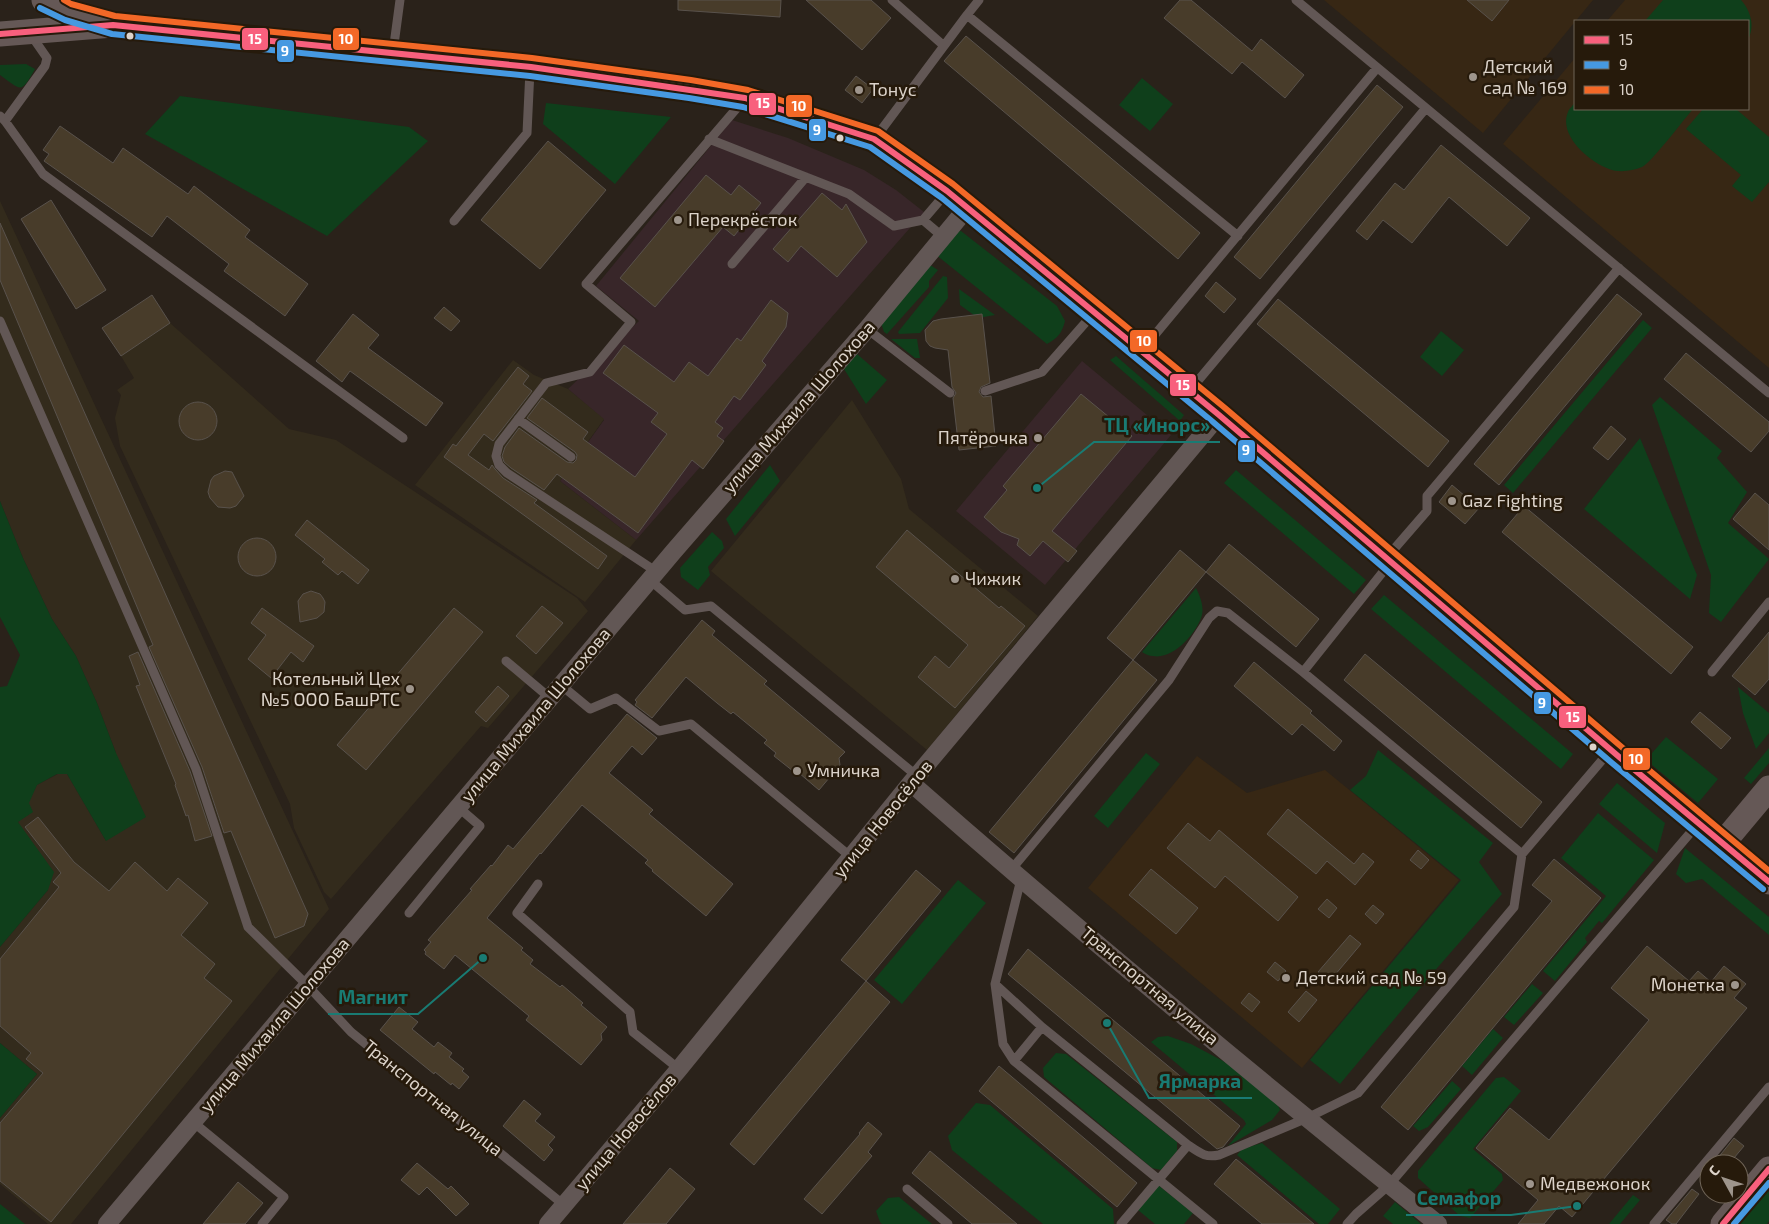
<svg xmlns="http://www.w3.org/2000/svg" width="1769" height="1224" font-family="'Exo 2',sans-serif">
  <style>
    .commercial { fill: #382629 }
    .industrial { fill: #332b1c }
    .built { fill: #372714 }
    .green { fill: #0f3f1b }
    .building { fill: #483c2a; stroke: #59524c }
    .lines { fill: none; stroke-linecap: round; stroke-linejoin: round }
    .lane { stroke: #625755; stroke-width: 9 }
    .street { stroke: #625755; stroke-width: 18 }
    .secondary { stroke: #655856; stroke-width: 25 }
    .bus-1-casing { stroke: #261a0b; stroke-width: 10 }
    .bus-2-casing { stroke: #261a0b; stroke-width: 10 }
    .bus-3-casing { stroke: #261a0b; stroke-width: 10 }
    .bus-1 { stroke: #f8607d; stroke-width: 6 }
    .bus-2 { stroke: #4699e1; stroke-width: 6 }
    .bus-3 { stroke: #f36827; stroke-width: 6 }
    .bus-dot { fill: #dcd3ca; stroke: #261a0b; stroke-width: 2 }
    .poi-dot { fill: #9e958c; stroke: #261a0b; stroke-width: 2 }
    .labels { text-anchor: middle; stroke-width: 5; stroke-linejoin: round; paint-order: stroke }
    .poi-label { font-size: 18px; fill: #dcd3ca; stroke: #261a0b; text-anchor: start }
    .street-label { font-size: 18px; fill: #dcd3ca; stroke: #261a0b }
    .leader { fill: none; stroke: #197b73; stroke-width: 2 }
    .callout-dot { fill: #197b73; stroke: #261a0b; stroke-width: 2 }
    .callout-label { font-size: 19px; text-anchor: middle; font-weight: bold; fill: #197b73; stroke: #261a0b; stroke-width: 5; stroke-linejoin: round; paint-order: stroke }
    .line-badge { stroke: #261a0b; stroke-width: 2 }
    .badge-label { font-size: 14px; text-anchor: middle; font-weight: bold; fill: #fff }
  </style>
  <rect width="100%" height="100%" fill="#2a221a"/>
  <path class="commercial" d="M732,120L788,138L864,170L896,190L924,212L636,540L560,481L604,420L568,389L639,321L596,286Z
    M1082,361L1171,435L1045,585L956,511Z"/>
  <path class="industrial" d="M0,201L329,909L71,1224H48L0,1184V1118L37,1074L0,1043V947L48,890L18,822L37,785L58,774H67L106,841L116,753L97,703L76,656L52,619L23,558L0,501Z
    M170,323L289,429L336,440L577,598L588,611L488,728L481,726L331,899L324,892L294,828L290,804L120,446L115,418L121,395L117,390L134,378L121,356Z
    M513,360L534,375L568,389L604,419L560,481L636,540L585,602L415,485Z
    M852,400L901,479L909,509L1038,616L927,750L711,571Z"/>
  <path class="built" d="M1324,0H1593L1483,133Z
    M1625,0H1769V368L1503,144L1575,58V109H1748V21H1607Z
    M1197,756L1247,793L1325,770L1459,880L1302,1068L1088,888Z"/>
  <path class="green" d="M1663,0H1741C1751,11 1755,26 1748,40V21H1645Z
    M26,64L35,69C21,94 22,91 0,75V65Z
    M1142,78L1173,104L1150,131L1119,105Z
    M180,96L409,127L428,141L327,236L145,134Z
    M546,103L671,117L615,184L543,124Z
    M1575,103V109H1693C1684,119 1652,162 1642,167C1632,171 1619,173 1609,169C1589,162 1558,135 1568,112C1569,109 1573,105 1575,103Z
    M1703,109H1736L1769,137V182L1752,202L1732,186L1741,175L1686,129Z
    M961,231L1057,306L1065,321C1062,333 1058,338 1047,344L935,254L955,232Z
    M927,263L938,270L929,281V287L887,334L884,332L881,323Z
    M943,276L947,277L948,298L920,333L899,334L898,332Z
    M959,289L995,315L978,318L960,305Z
    M1643,320L1652,328L1513,493L1504,485Z
    M1441,331L1464,350L1442,376L1420,357Z
    M891,339H917L920,358H915Z
    M857,354L887,380L866,404L844,369Z
    M1116,356L1184,415L1180,421L1110,360Z
    M1660,397L1722,451L1717,458L1747,492L1728,523L1769,559L1721,622L1709,613L1711,575L1652,405Z
    M1640,438L1697,575L1690,599L1584,509Z
    M770,465L780,481L735,536L726,519Z
    M1236,470L1366,580L1354,594L1224,483Z
    M0,501L23,558L52,619L76,656L97,703L116,753L146,817L106,841L67,774H57L37,785L29,803L33,812L18,822L54,872L48,890L0,947V687L7,686L20,655L0,617Z
    M712,532L722,541L724,548L708,567L710,575L698,590L681,577L680,568Z
    M1196,588C1200,596 1204,606 1202,615C1197,633 1173,660 1153,656C1149,656 1145,654 1142,652Z
    M1384,595L1573,754L1561,769L1371,609Z
    M1738,687L1769,713V733L1756,749L1743,713Z
    M1666,737L1718,779L1698,803L1646,760Z
    M1769,748V763L1751,784L1744,778Z
    M1378,750L1493,843L1479,862L1502,894L1438,967L1340,1084L1310,1060L1461,880L1350,790L1366,776Z
    M1146,753L1160,764L1108,828L1094,816Z
    M1617,783L1665,823L1657,853L1599,804Z
    M1598,813L1654,860L1602,923L1599,921L1585,938L1587,942L1555,981L1543,971L1606,896L1561,858Z
    M1685,848L1769,917V935L1702,879L1686,883L1676,874Z
    M958,880L986,903L902,1004L874,980Z
    M1532,984L1543,993L1514,1025L1504,1017Z
    M1493,1029L1503,1038L1472,1075L1462,1066Z
    M1168,1036L1191,1044L1223,1061L1240,1071L1277,1103L1280,1110L1272,1120L1228,1146L1246,1124L1244,1120L1151,1042L1158,1037Z
    M0,1043L37,1074L0,1118Z
    M1056,1053L1066,1054L1177,1142V1151L1161,1170L1152,1168L1044,1077L1043,1068Z
    M1504,1077L1521,1091L1473,1149L1502,1174L1503,1180L1470,1218L1460,1216L1418,1178V1171L1496,1078Z
    M1452,1081L1461,1089L1428,1127L1419,1131L1413,1126Z
    M976,1103L990,1105L1113,1209L1114,1224H1043L952,1150L948,1136Z
    M1262,1143L1340,1209L1328,1224H1319L1237,1155L1242,1149Z
    M1158,1185L1193,1213L1184,1224H1155L1138,1210Z
    M1769,1190V1221L1767,1224H1740Z
    M1633,1195L1640,1200L1620,1224H1609Z
    M899,1197L932,1224H882L880,1222L876,1211L888,1198Z
    M1395,1202L1421,1224H1393L1383,1216Z
    M0,1204L25,1224H0Z"/>
  <path class="building" d="M678,0H781L780,17L678,10Z
    M806,0H871L891,18L862,50Z
    M1180,0H1191L1252,51L1261,39L1304,75L1285,98L1242,62L1232,74L1164,18Z
    M1467,0H1509L1492,21Z
    M966,36L1200,233L1178,259L944,61Z
    M856,76L873,89L862,103L845,90Z
    M1377,85L1403,107L1260,279L1234,257Z
    M60,126L113,163L123,148L188,194L194,186L250,230L245,237L308,284L285,316L224,271L229,264L167,216L152,237L44,161L49,154L43,150Z
    M548,141L606,190L540,269L481,220Z
    M1441,145L1530,218L1507,246L1449,197L1412,243L1383,220L1367,240L1356,231L1395,183L1404,190Z
    M706,175L731,195L739,185L761,203L734,236L723,227L655,307L620,278Z
    M822,193L842,210L846,204L867,242L837,277L801,246L788,262L773,249Z
    M51,200L106,290L76,309L21,219Z
    M0,223L308,914L304,926L275,938L231,831L224,833L202,767L149,647L153,645L0,280Z
    M1216,282L1236,299L1224,313L1205,296Z
    M1617,294L1642,314L1499,485L1474,464Z
    M152,295L170,323L121,356L102,328Z
    M1278,299L1449,441L1428,467L1257,324Z
    M771,300L788,313L786,327L762,361L766,365L740,400L734,396L715,422L723,428L717,436L724,441L703,469L692,460L638,533L557,474L544,490L511,468L504,462L502,456L505,447L519,428L567,462L573,463L576,460L577,455L575,452L527,418L542,398L588,432L583,439L635,477L667,434L651,422L658,413L603,373L624,345L674,382L689,362L708,376L737,338L741,341Z
    M444,307L460,321L451,331L434,318Z
    M353,314L379,335L368,348L443,403L426,426L350,371L342,382L316,361Z
    M982,314L990,383L981,387L979,392L983,397L991,396L996,446L959,450L953,398L956,393L952,387L948,350L935,348L930,346L926,341L925,330L933,321L941,319Z
    M1686,353L1769,422V431L1751,452L1664,379Z
    M518,367L529,376L523,384L532,391L493,441L484,434L468,455L489,470L492,465L495,469L503,478L537,500L534,503L607,556L598,569L444,457L453,444L456,446Z
    M1081,394L1132,436L1052,531L1077,551L1068,562L1043,541L1030,556L1017,545L1019,539L1001,532L984,517L1007,490L1003,486Z
    M179 421a19 19 0 1 1 38 0a19 19 0 1 1-38 0Z
    M1611,426L1626,439L1608,460L1593,448Z
    M225,471L232,472L244,496L236,506L230,508L218,507L210,498L208,492L211,480L214,476Z
    M1452,485L1479,508L1465,524L1439,502Z
    M1755,493L1769,505V550L1733,519Z
    M1524,506L1693,647L1671,674L1502,532Z
    M307,520L369,570L358,584L342,571L338,575L322,562L325,559L295,535Z
    M907,530L999,608L1001,606L1025,626L955,708L918,677L935,656L949,668L968,645L876,567Z
    M238 557a19 19 0 1 1 38 0a19 19 0 1 1-38 0Z
    M1229,544L1319,619L1296,647L1206,572Z
    M1180,550L1206,572L1133,660L1107,638Z
    M311,591L320,594L323,598L325,602L324,612L317,618L300,622L298,601L303,594Z
    M542,606L563,623L536,654L516,636Z
    M262,608L314,646L303,662L291,652L271,678L248,659L266,635L251,623Z
    M454,608L483,632L366,770L337,745Z
    M702,620L715,631L712,635L767,681L764,684L845,752L839,758L840,765L819,790L799,773L798,775L774,756L776,753L764,743L767,740L733,712L731,714L717,703L686,677L652,718L635,705L637,702L635,700Z
    M1769,632V679L1755,695L1732,676Z
    M138,652L190,771L212,836L195,841L188,815L186,816L175,785L176,784L136,686L140,685L129,656Z
    M1365,654L1542,802L1521,828L1344,680Z
    M1133,660L1157,680L1014,853L989,832Z
    M1254,662L1312,711L1310,713L1342,741L1334,751L1302,724L1292,735L1234,686Z
    M498,686L509,696L486,722L475,712Z
    M1700,712L1731,738L1721,749L1691,722Z
    M627,714L657,738L642,755L632,746L609,773L653,810L649,814L733,884L706,916L652,871L653,870L645,863L648,860L582,805L541,854L540,853L487,918L523,948L521,950L533,960L530,964L560,987L562,985L583,1003L581,1005L607,1027L601,1034L602,1040L581,1065L526,1020L529,1016L455,955L444,969L425,954L426,952L424,950L431,942L428,940L472,890L470,889L491,865L492,866L508,845L513,849Z
    M1288,809L1354,864L1363,853L1374,862L1355,885L1327,861L1316,874L1267,834Z
    M38,817L74,862L109,891L135,862L167,891L178,878L208,903L181,935L215,964L204,978L232,1001L51,1222L0,1181V1123L43,1073L26,1059L31,1053L0,1026V959L59,887L53,882L61,873L25,827Z
    M1188,823L1210,841L1219,830L1298,897L1278,921L1225,876L1215,888L1167,848Z
    M1418,850L1429,860L1421,869L1410,860Z
    M1554,859L1601,898L1408,1130L1381,1107L1552,901L1532,885Z
    M1151,869L1198,908L1176,934L1129,895Z
    M916,870L941,891L866,981L841,960Z
    M1327,899L1337,908L1329,918L1318,909Z
    M1373,905L1384,914L1376,924L1365,914Z
    M1350,935L1361,944L1329,982L1318,972Z
    M1647,946L1689,981L1698,971L1711,982L1724,966L1746,984L1734,998L1747,1008L1572,1217L1559,1206L1544,1224H1518L1538,1200L1476,1148L1510,1108L1549,1140L1649,1020L1611,988Z
    M1028,949L1240,1126L1223,1147L1217,1149L1008,974Z
    M1275,962L1286,971L1278,981L1267,972Z
    M866,981L890,1002L754,1165L730,1144Z
    M1306,991L1317,1000L1299,1022L1288,1012Z
    M1249,993L1260,1002L1252,1012L1241,1003Z
    M399,1007L418,1022L412,1029L434,1047L438,1042L452,1053L449,1057L464,1069L462,1071L469,1077L459,1089L452,1083L451,1085L435,1072L434,1074L380,1030Z
    M999,1066L1137,1183L1117,1207L979,1091Z
    M524,1100L541,1114L535,1121L555,1137L548,1145L553,1150L544,1161L503,1126Z
    M868,1122L882,1134L868,1152L872,1156L822,1214L804,1199L860,1134L859,1133Z
    M1734,1138L1744,1146L1729,1164H1724L1717,1159Z
    M930,1151L1017,1224H972L912,1173Z
    M1236,1159L1314,1224H1262L1214,1184Z
    M417,1163L448,1189L451,1186L469,1204L456,1216L427,1187L419,1195L401,1180Z
    M670,1168L695,1189L666,1224H623Z
    M238,1182L263,1203L245,1224H203Z
    M1692,1189L1699,1194L1676,1224H1672L1666,1220Z"/>
  <g class="lines">
    <path class="lane" d="M892,0L943,45
      M1296,0L1769,393
      M967,15L979,0
      M393,52L400,0
      M0,116L5,121L45,66L47,58L31,35
      M5,121L43,174L403,438
      M876,137L967,15L1238,236
      M709,139L849,194L894,226L923,220L943,237
      M923,220L947,192
      M454,221L527,133L530,70
      M732,264L806,177
      M0,321L196,769L248,927L308,986L351,1032L564,1205
      M867,329L950,393
      M1143,349L1377,68
      M1191,389L1426,108
      M985,391L1042,372L1093,314
      M518,419L571,457
      M1388,556L1427,511V496L1619,268
      M657,572L507,473L499,465L496,456L499,444L546,383L590,372L631,322L586,284L742,102
      M650,580L685,610L711,606L917,776
      M506,661L550,698
      M1303,672L1522,854
      M1712,672L1769,602
      M561,685L590,709L616,698L659,731L691,724L851,857
      M1011,870L1169,680L1209,618L1217,611L1228,613L1303,672L1390,563
      M1021,879L995,984L1042,1027L1188,1145C1200,1153 1205,1158 1219,1155L1307,1118L1358,1093L1514,907L1522,854L1609,752
      M538,884L517,913L630,1012L633,1032L679,1069
      M409,913L480,826L458,807
      M995,984L1003,1044L1014,1061
      M1042,1027L1014,1061L1213,1224
      M193,1122L284,1197L262,1224
      M907,1189L948,1224
      M1121,1224L1188,1145
      M1347,1224L1356,1214L1389,1185L1697,825
      M1654,1224L1769,1087"/>
    <path class="street" d="M911,783C1083,934 1259,1081 1438,1224
      M107,1224L674,551L867,329L967,208
      M548,1224L679,1069L911,783L1219,415"/>
    <path class="secondary" d="M44,0L68,12L98,21
      M0,34L113,25L531,67L745,98L874,139L947,191L1219,415L1618,756L1769,882
      M1723,843L1769,788
      M1723,1224L1769,1169"/>
    <defs>
      <path id="bus-1" d="M0,34L113,25L531,67L745,98L874,139L947,191L1219,415L1618,756L1769,882
        M1723,1224L1769,1169"/>
      <path id="bus-2" d="M40,8L65,20L112,34L530,76L689,98L743,107L870,147L942,198L1213,422L1612,763L1763,889
        M1734,1224L1769,1183"/>
      <path id="bus-3" d="M64,0L71,4L115,16L532,58L691,80L748,90L878,131L953,184L1225,408L1624,749L1769,871"/>
    </defs>
    <use href="#bus-1" class="bus-1-casing"/>
    <use href="#bus-2" class="bus-2-casing"/>
    <use href="#bus-3" class="bus-3-casing"/>
    <use href="#bus-1" class="bus-1"/>
    <use href="#bus-2" class="bus-2"/>
    <use href="#bus-3" class="bus-3"/>
  </g>
  <g class="bus-dot">
    <circle cx="130" cy="36" r="4.5"/>
    <circle cx="840" cy="138" r="4.5"/>
    <circle cx="1593" cy="747" r="4.5"/>
  </g>
  <g class="poi-dot">
    <circle cx="1473" cy="77" r="5"/>
    <circle cx="859" cy="90" r="5"/>
    <circle cx="678" cy="220" r="5"/>
    <circle cx="1038" cy="438" r="5"/>
    <circle cx="1452" cy="501" r="5"/>
    <circle cx="955" cy="579" r="5"/>
    <circle cx="410" cy="689" r="5"/>
    <circle cx="797" cy="771" r="5"/>
    <circle cx="1286" cy="978" r="5"/>
    <circle cx="1735" cy="985" r="5"/>
    <circle cx="1530" cy="1184" r="5"/>
  </g>
  <g class="labels">
    <g class="poi-label">
      <text x="1483" y="73">Детский<tspan x="1483" dy="21">сад № 169</tspan></text>
      <text x="869" y="96">Тонус</text>
      <text x="688" y="226">Перекрёсток</text>
      <text x="1028" y="444" text-anchor="end">Пятёрочка</text>
      <text x="1462" y="507">Gaz Fighting</text>
      <text x="965" y="585">Чижик</text>
      <text x="400" y="685" text-anchor="end">Котельный Цех<tspan x="400" dy="21">№5 ООО БашРТС</tspan></text>
      <text x="807" y="777">Умничка</text>
      <text x="1296" y="984">Детский сад № 59</text>
      <text x="1725" y="991" text-anchor="end">Монетка</text>
      <text x="1540" y="1190">Медвежонок</text>
    </g>
    <g class="street-label">
      <text transform="translate(799 407) rotate(-49)" y="6">улица Михаила Шолохова</text>
      <text transform="translate(536 715) rotate(-50)" y="6">улица Михаила Шолохова</text>
      <text transform="translate(883 819) rotate(-51)" y="6">улица Новосёлов</text>
      <text transform="translate(1150 986) rotate(40)" y="6">Транспортная улица</text>
      <text transform="translate(275 1025) rotate(-50)" y="6">улица Михаила Шолохова</text>
      <text transform="translate(433 1098) rotate(39)" y="6">Транспортная улица</text>
      <text transform="translate(626 1132) rotate(-50)" y="6">улица Новосёлов</text>
    </g>
  </g>
  <path class="leader" d="M1037 488L1094 442H1220M483 958L418 1014H328M1107 1023L1149 1098H1252M1577 1206L1511 1215H1406"/>
  <g class="callout-dot">
    <circle cx="1037" cy="488" r="5"/>
    <circle cx="483" cy="958" r="5"/>
    <circle cx="1107" cy="1023" r="5"/>
    <circle cx="1577" cy="1206" r="5"/>
  </g>
  <g class="callout-label">
    <text x="1157" y="432">ТЦ «Инорс»</text>
    <text x="373" y="1004">Магнит</text>
    <text x="1200" y="1088">Ярмарка</text>
    <text x="1459" y="1205">Семафор</text>
  </g>
  <g class="line-badge">
    <rect x="332" y="27" width="28" height="24" rx="5" fill="#f36827"/>
    <rect x="241" y="27" width="28" height="24" rx="5" fill="#f8607d"/>
    <rect x="276" y="39" width="19" height="24" rx="5" fill="#4699e1"/>
    <rect x="748" y="92" width="29" height="24" rx="5" fill="#f8607d"/>
    <rect x="785" y="94" width="28" height="24" rx="5" fill="#f36827"/>
    <rect x="808" y="118" width="19" height="24" rx="5" fill="#4699e1"/>
    <rect x="1129" y="329" width="29" height="24" rx="5" fill="#f36827"/>
    <rect x="1169" y="373" width="28" height="24" rx="5" fill="#f8607d"/>
    <rect x="1237" y="439" width="19" height="24" rx="5" fill="#4699e1"/>
    <rect x="1533" y="691" width="19" height="24" rx="5" fill="#4699e1"/>
    <rect x="1558" y="705" width="29" height="24" rx="5" fill="#f8607d"/>
    <rect x="1622" y="747" width="29" height="24" rx="5" fill="#f36827"/>
  </g>
  <g class="badge-label">
    <text x="346" y="44">10</text>
    <text x="255" y="44">15</text>
    <text x="285" y="56">9</text>
    <text x="763" y="108">15</text>
    <text x="799" y="111">10</text>
    <text x="817" y="135">9</text>
    <text x="1144" y="346">10</text>
    <text x="1183" y="390">15</text>
    <text x="1246" y="455">9</text>
    <text x="1542" y="708">9</text>
    <text x="1573" y="722">15</text>
    <text x="1636" y="764">10</text>
  </g>
  <rect x="1574" y="20" width="175" height="90" fill="#261a0b" stroke="#6f6457"/>
  <rect x="1584" y="36" width="25" height="8" fill="#f8607d" stroke="#6f6457"/>
  <text x="1619" y="45" font-size="15" fill="#dcd3ca">15</text>
  <rect x="1584" y="61" width="25" height="8" fill="#4699e1" stroke="#6f6457"/>
  <text x="1619" y="70" font-size="15" fill="#dcd3ca">9</text>
  <rect x="1584" y="86" width="25" height="8" fill="#f36827" stroke="#6f6457"/>
  <text x="1619" y="95" font-size="15" fill="#dcd3ca">10</text>
  <g transform="translate(1724 1179) rotate(310)"><circle r="24" fill="#261a0b" stroke="#6f6457"/>
  <path d="M0-4L9 19L0 12L-9 19Z" fill="#9e958c"/>
  <text y="-8" font-size="14" font-weight="bold" text-anchor="middle" fill="#dcd3ca">С</text>
  </g>
</svg>
